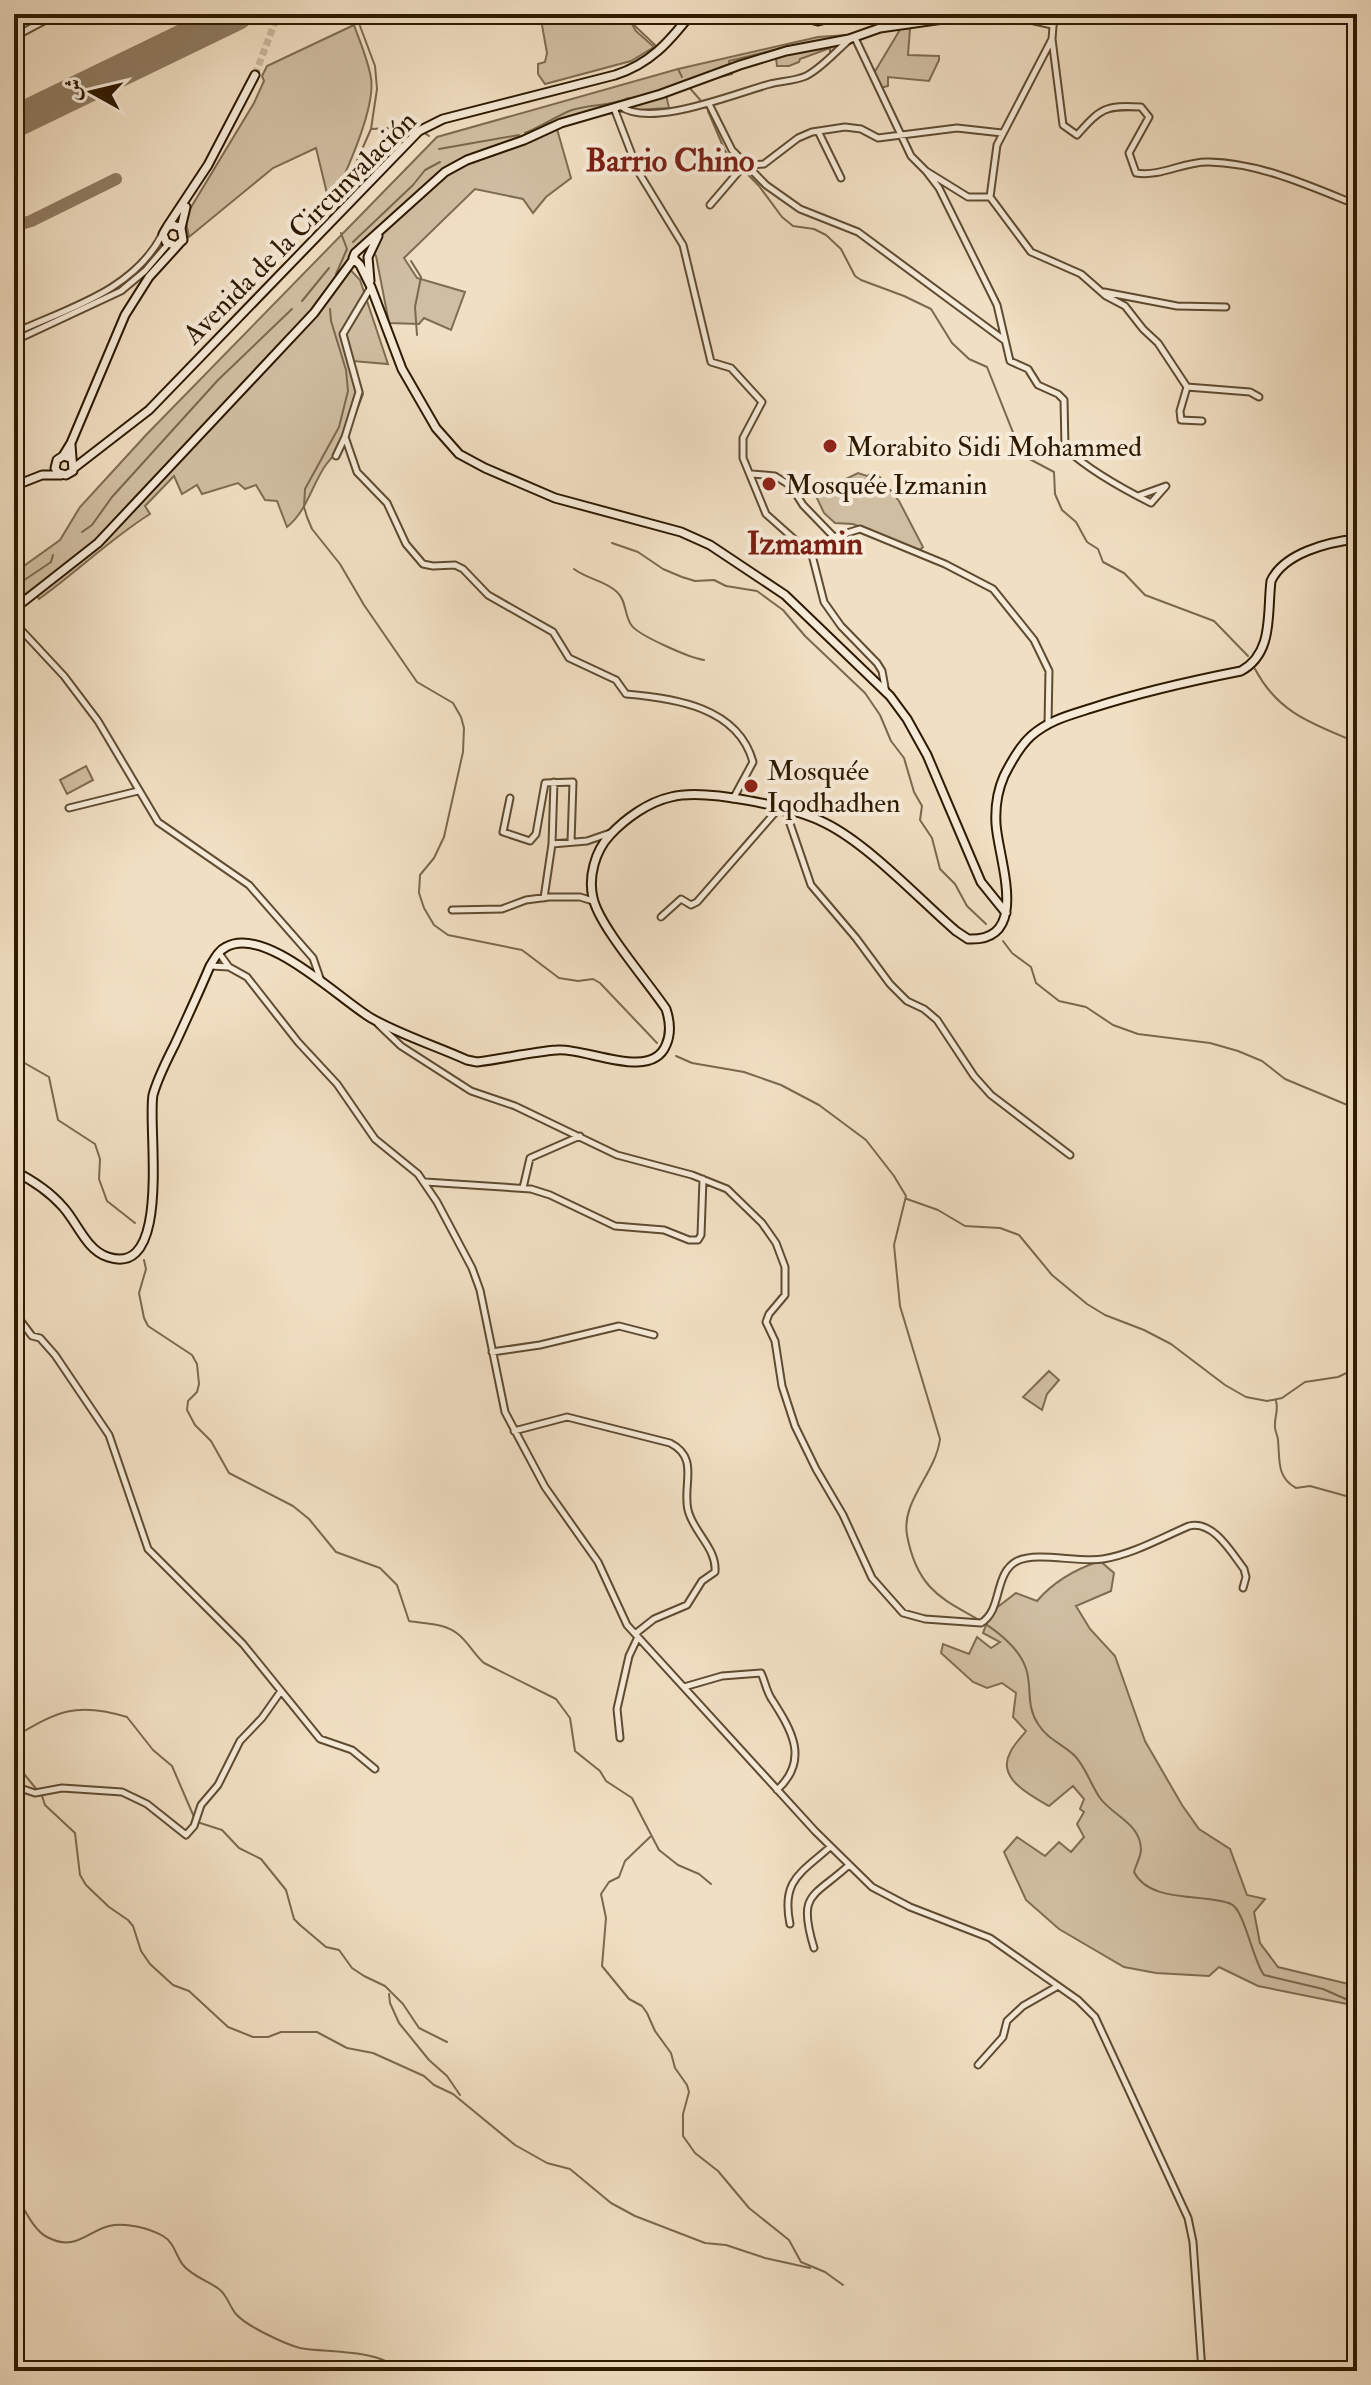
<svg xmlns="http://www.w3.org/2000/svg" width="1371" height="2385" font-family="'IM FELL Double Pica',Amiri,serif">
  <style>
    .green { fill: #d0bea2; stroke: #7e6c51; stroke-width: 2 }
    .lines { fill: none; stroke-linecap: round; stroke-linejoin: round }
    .stream { stroke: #7a684d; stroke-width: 2 }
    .taxiway { stroke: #8f7c62; stroke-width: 12 }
    .runway { stroke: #8f7c62; stroke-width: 32 }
    .secondary-tunnel { stroke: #cab89c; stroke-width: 7; stroke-dasharray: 7 3.5; stroke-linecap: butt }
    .street-casing { stroke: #5e4b31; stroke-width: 9 }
    .secondary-casing { stroke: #2d1a00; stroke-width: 11 }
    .street { stroke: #f6ead8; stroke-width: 5 }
    .secondary { stroke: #f6ead8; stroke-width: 7 }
    .poi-dot { fill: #8f2418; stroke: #f6ead8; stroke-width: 3 }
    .labels { text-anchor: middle; stroke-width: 8; stroke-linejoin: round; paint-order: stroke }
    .street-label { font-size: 28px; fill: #2d1a00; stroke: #f6ead8 }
    .poi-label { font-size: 28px; fill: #2d1a00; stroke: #f6ead8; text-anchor: start }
    .quarter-label { font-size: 32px; font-weight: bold; fill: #7a1f14; stroke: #f6ead8 }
  </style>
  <rect width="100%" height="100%" fill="#f1dfc3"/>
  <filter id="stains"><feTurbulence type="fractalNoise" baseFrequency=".0025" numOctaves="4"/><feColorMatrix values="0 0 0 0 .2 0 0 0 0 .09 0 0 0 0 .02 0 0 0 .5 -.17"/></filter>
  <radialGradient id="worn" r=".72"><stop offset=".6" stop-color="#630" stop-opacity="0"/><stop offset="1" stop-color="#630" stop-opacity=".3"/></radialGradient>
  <path class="green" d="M540,14H626L636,31L654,47L631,61L545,84L538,74V64L545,62L547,53Z
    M354,25C360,42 368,60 371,78C376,109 344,177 330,206L316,148L273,168L189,237L186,222L190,209L254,103L264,81L262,76L267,66Z
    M901,28L910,29L908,55L939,56V60L929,81L888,77V86L880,88L874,73Z
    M846,35L844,45L830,55V48L800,59L799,62L789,66H777L775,50L729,61L732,74L665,90L669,108L633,110L555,122L571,178L546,197L533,213L523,199L475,189L404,258L417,278L465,292L451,330L424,318L419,324L389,323L376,256L363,242L345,264L360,280L388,364L353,361L363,394L349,431V445C313,462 315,505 287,527L277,501L265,500L256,485L245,489L238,483L202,494L197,485L182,494L174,476L145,506L150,514C110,539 77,572 39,599L33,589L14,602V573L60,540L80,507L146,435L437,137L678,69L818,37Z
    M875,471L899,501L923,547L920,550L853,524L835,523L824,513L815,494L858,473L867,476Z
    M86,766L93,780L67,794L60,780Z
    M1049,1371L1059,1380L1047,1394L1042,1410L1023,1397Z
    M1100,1561L1114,1573L1111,1591L1076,1606L1090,1629L1115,1656L1145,1741L1182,1805L1199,1829L1230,1849L1247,1895L1265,1899L1254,1912L1260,1943L1278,1967L1357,1986V2006L1258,1986L1219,1967L1209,1976L1156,1973L1124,1967L1059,1929L1026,1900L1004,1852L1017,1837L1045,1856L1059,1842L1071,1852L1084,1837L1077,1824L1084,1812L1080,1809L1084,1799L1073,1786L1049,1806C1031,1796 996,1778 1010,1753C1013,1745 1021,1738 1026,1731L1013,1717L1016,1693L1002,1683L987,1688L973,1682L941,1653L943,1644L969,1654L977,1637L991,1648L1000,1642L983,1633L991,1612L1016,1593L1037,1601C1054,1581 1076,1569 1100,1561Z"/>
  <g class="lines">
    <path class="stream" d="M629,14L634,25L656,46
      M678,69L682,77
      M688,86L702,102
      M708,111L725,151L759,186L782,217L793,226L814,229L826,235L841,249L855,276L861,280L904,296L931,309L952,343L969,359L987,367L1022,455L1054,472L1055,494L1062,510L1076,522L1087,542L1098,549L1103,562L1124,573L1145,595L1214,621L1248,656
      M371,129L413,127
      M525,133C541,127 556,116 572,110C591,104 612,106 629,98
      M426,134L429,136
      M439,149L519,135
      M341,206L344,190L371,129L377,89L375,66L360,26
      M353,242L413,185L425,170L440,162
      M411,261L421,277L415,307L417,335
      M336,274L347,249L341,233
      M302,301L329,268
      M330,309L331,321L346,370L348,391L339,427L305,489L304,507L307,517L312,529L340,564L364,605L417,682L453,703L461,717L464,728L463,752L444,837L434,858L420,875L419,893L424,908L434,925L448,935L522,950L559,978L578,981L593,979L600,983L657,1043
      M82,532L92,525L112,497L218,380L292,309
      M612,543L638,552L663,569L682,577L695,581L714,580L726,586L757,591L783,610L805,636L865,693L880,715L891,741L904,758L914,792L922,806L920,820L932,838L940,869L955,884L967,906L986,924
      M574,569C587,579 606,581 617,592C627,601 624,616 632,626C640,636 690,658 704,660
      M14,587L51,562L53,555
      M1255,669C1278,713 1313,724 1356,742
      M1003,941L1012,953L1031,967L1036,983L1059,1001L1086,1007L1113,1025L1138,1034L1210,1043L1238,1051L1262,1061L1285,1079L1357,1109
      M676,1056L692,1063L744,1072L781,1085L819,1105L866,1140L894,1176L906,1196L894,1245L900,1306L940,1439C936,1473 901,1501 907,1535C921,1612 970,1601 1012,1646C1040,1676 1021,1698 1038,1724C1048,1740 1063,1744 1075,1756C1086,1768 1091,1785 1100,1798C1113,1816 1140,1823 1141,1849C1141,1857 1136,1864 1134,1872C1150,1904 1205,1893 1231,1904C1244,1909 1253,1961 1264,1975L1323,1989L1357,2004
      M14,1057L49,1077L58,1120L95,1144L100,1159L99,1179L107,1201L135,1223
      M907,1199L938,1210L965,1226L1000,1228L1019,1235L1052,1275L1087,1304L1105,1315L1144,1330L1171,1344L1225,1385L1246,1397L1267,1401L1282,1398L1305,1382L1338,1377L1357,1368
      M144,1260L146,1269L139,1293L144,1318L148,1326L192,1355L197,1364L199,1384L197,1392L188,1401L187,1410L195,1425L211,1441L229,1473L293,1506L309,1519L336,1552L380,1568L397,1585L409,1621C426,1624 444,1623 458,1634C468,1642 474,1654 484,1663L556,1699L570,1718L575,1751L600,1771L606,1781L632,1798L659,1850L678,1865L699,1874L711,1884
      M1276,1401C1279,1410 1274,1418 1275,1427C1275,1432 1278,1436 1278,1440C1280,1459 1276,1477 1296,1488L1310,1486L1357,1499
      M14,1737C57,1712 75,1701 127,1717L153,1750L172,1766L194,1817
      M14,1751L20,1769L42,1796L45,1805L75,1833L80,1875L86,1885L109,1907L128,1920L133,1926L141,1951L150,1964L173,1985L189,1991L228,2027L253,2037H268L281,2032H317L347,2048L373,2053L424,2076L434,2085L453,2094L515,2145L547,2163L570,2169L611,2203L635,2216L705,2243L726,2245L765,2258L810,2268
      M197,1822L222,1830L239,1848L261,1859L286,1890L294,1919L300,1925L326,1947L339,1950L352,1968L364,1976L385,1986L403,2004L419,2028L447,2042
      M650,1837L625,1861L619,1877L609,1882L601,1894L606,1918L602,1966L629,1999L642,2006L647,2013L655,2031L671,2053L675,2068L687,2085L689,2092L683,2114V2136L695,2153L718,2171L749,2208L789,2240L801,2262L825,2272L843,2285
      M389,1994L390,2003L399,2023L429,2060L447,2076L460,2095
      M14,2193C23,2206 33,2230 47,2237C75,2252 86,2232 109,2226C125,2222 149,2228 163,2236C174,2242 176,2256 183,2265C192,2276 208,2281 219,2289C228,2296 229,2306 236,2314C246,2326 285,2344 300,2348C325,2353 384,2349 398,2371"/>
    <path class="taxiway" d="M14,226L31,221L116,179"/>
    <path class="runway" d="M14,122L237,14"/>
    <path class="secondary-tunnel" d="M255,75L278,14"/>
    <defs>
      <path id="street" d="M1003,14L1052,25
        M1054,14L1052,39L1063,125L1077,135C1101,108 1105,105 1141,107L1149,117L1129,153L1136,173C1162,177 1184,161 1209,162C1260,163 1310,186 1357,205
        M14,37L57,14
        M855,38L911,156L926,171L968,197H990
        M1052,39L997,145L990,197L1031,252L1081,274L1106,296L1125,306L1143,329L1158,343L1187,387
        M709,104L732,150L766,185L800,209L858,232L1004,340
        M620,106C650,129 736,93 770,84C781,81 795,81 806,76C822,68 835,52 849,40
        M614,108L639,173L683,245L711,362L731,368L762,402L743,438V458L766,514L812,555L824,602L841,626L877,663L882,671L886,693
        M818,131L841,178
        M750,165L764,164L798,138L812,132L845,127L861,129L878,138L957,128L1002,133
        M926,171L939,188L997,305L1010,361L1028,369L1038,385L1058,394L1064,400L1065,448C1090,471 1121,488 1151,503L1166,486L1138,496
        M710,205L746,163
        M1104,292L1177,306L1226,307
        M14,333C68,308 133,291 162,235
        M14,341L121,291L145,271L168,244
        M1202,421L1181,420L1180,411L1187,387L1250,392L1259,397
        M345,437L357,472L387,503L406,544L423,564L433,566L455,565L463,569L488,595L553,632L569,658L616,680L626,694C674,698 738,707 753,762L733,799
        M336,456L345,437L359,392L343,334L371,287
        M752,474L775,476L791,486L803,505L834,537L860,529L945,564L993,589L1034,640L1049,671L1048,724
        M812,555L834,537
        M14,621L23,632L14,627
        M23,632L64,676L98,721L158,822L249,885L313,958L321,981
        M510,798L503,832L530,841L536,834L545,783L573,782L571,842
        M69,808L138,791
        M785,809L811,885L856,938L890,984L907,1001L924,1009L937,1020L974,1076L991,1095L1070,1155
        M552,844L554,782
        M544,898L552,844L587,841L613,832
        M452,910L502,909L526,900L549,897H580L593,901
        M661,917L681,899L691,905L697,902L779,808
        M211,966L229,967L219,953
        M229,967L247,977L298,1042L337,1084L375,1139L418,1174L437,1202L472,1268L480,1290L505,1412L545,1487L598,1562L627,1625L815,1831L872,1887L910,1907L990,1938L1078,2000L1095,2017L1188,2218L1193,2242L1202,2371
        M378,1024L401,1046L471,1091L515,1106L617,1155L692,1175L727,1189L762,1223L776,1243L785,1267V1295L769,1314L766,1322L775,1341L782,1386L795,1426L816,1469L843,1515L872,1578L903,1613L925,1619L981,1623C1003,1610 993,1574 1017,1561C1037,1551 1078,1563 1103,1559C1133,1554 1161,1538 1189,1526C1213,1520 1231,1552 1244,1569L1246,1577L1243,1588
        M425,1182L531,1189L550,1195L615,1226L664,1230L689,1240H698L701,1235L703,1179
        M523,1188L530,1158L580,1136
        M14,1312L32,1336L40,1338L55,1355L109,1435L148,1549L243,1644L320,1739L352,1750L375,1769
        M492,1352L540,1345L619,1326L654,1335
        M514,1431L567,1417L670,1443C700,1458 682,1485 688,1510C693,1532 717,1548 715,1572L702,1581L687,1605L654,1619L635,1634
        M684,1687L722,1676L761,1673C765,1681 766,1690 771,1698C790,1728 811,1759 777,1790
        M620,1738L617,1709L629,1656L638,1637
        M14,1786L35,1793L62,1788L122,1792L147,1804L186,1835L194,1826L201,1805L218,1785L240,1741L262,1718L281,1691
        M790,1924C781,1880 801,1873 830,1847
        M814,1948C797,1892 813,1898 849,1865
        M978,2065L1003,2037L1007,2021L1023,2006L1058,1986"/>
      <path id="secondary" d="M790,14L818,21L846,14
        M978,14L880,28L849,39L786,51L740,65L661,94L561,123L524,140L467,160L445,172L355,253L353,258L360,265L371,287L402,369L436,428L459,454L485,468L555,498L681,532L710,545L785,595L890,696L907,719L927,755L981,882L1006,913
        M167,227L208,165L255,75
        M181,228L173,225L167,227L163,234L166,242L176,246L183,240L181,228L186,207
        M370,281L368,257L378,236
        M63,456L71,443L125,315L149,277L179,244
        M70,458L63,456L57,460L55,468L58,473L66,475L73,471L71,445
        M74,468L149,410L419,131L443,119L615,75C650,64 669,42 691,14
        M14,486L42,475H61
        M14,609L98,543L314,313L353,260
        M14,1171C32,1180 50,1192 63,1207C77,1222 86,1250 108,1257C173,1279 147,1124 153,1095C158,1077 167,1060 175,1044C187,1018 199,992 210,966C215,958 218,951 226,947C265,925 339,999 371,1018C401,1035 436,1046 467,1060L477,1062C503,1059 530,1052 557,1050C585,1047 651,1082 666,1045C671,1034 670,1021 666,1009C648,982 599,926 593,898C588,877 595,851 610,835C625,819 648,802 671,797C706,788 793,807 825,823C868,844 919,899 956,931L968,939C1032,942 998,859 996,824C995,807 997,792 1004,776C1011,762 1020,746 1031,736C1049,720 1070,715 1092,708C1141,692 1190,681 1241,671C1274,653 1267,613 1271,581C1284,553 1328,542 1357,539"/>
    </defs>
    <use href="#street" class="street-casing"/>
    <use href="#secondary" class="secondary-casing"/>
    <use href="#street" class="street"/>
    <use href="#secondary" class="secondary"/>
  </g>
  <g class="poi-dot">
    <circle cx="830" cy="446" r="8"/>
    <circle cx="769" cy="484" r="8"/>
    <circle cx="751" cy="786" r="8"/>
  </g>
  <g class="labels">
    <g class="street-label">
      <text transform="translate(299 227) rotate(-45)" y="10">Avenida de la Circunvalación</text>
    </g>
    <g class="poi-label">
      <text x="846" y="456">Morabito Sidi Mohammed</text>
      <text x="785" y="494">Mosquée Izmanin</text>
      <text x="767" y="780">Mosquée<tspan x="767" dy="32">Iqodhadhen</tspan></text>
    </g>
    <g class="quarter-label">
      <text x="670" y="171">Barrio Chino</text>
      <text x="805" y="554">Izmamin</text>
    </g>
  </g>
  <rect width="1371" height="2385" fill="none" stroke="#f1dfc3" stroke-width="48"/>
  <rect x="16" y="16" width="1339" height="2353" fill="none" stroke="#2d1a00" stroke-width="4"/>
  <rect x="24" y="24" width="1323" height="2337" fill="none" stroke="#2d1a00" stroke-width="2"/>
  <g transform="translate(92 92) rotate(278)" stroke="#f6ead8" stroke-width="6" paint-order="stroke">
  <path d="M0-6L14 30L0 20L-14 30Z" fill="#2d1a00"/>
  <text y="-12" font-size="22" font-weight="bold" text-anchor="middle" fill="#2d1a00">ش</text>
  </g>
  <rect width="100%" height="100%" filter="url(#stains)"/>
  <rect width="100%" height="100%" fill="url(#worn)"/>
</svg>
